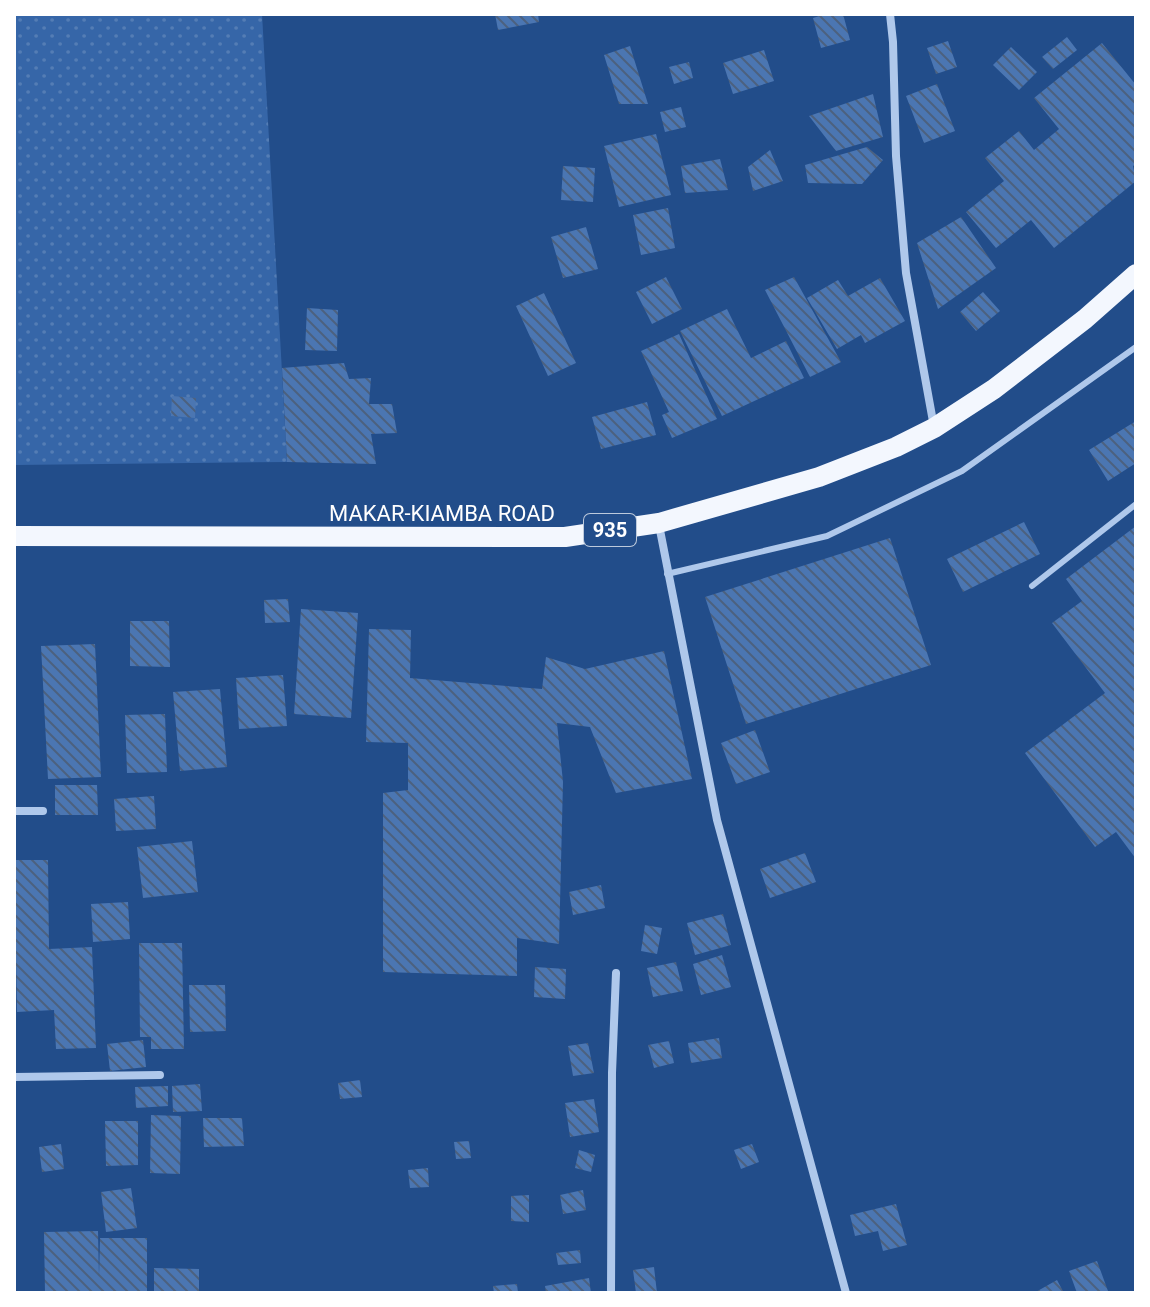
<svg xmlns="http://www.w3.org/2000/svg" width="1150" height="1307" font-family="Roboto,sans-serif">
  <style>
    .grass { fill: url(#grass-dots) }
    .building { fill: url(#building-back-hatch) }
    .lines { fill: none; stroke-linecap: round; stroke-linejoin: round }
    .lane { stroke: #afc8eb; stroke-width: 6 }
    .street { stroke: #afc8eb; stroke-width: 8 }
    .primary { stroke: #f3f7fe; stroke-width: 20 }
    .labels { text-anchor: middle; stroke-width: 7; stroke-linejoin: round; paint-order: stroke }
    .shield { fill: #224d8a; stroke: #bdcadc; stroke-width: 2 }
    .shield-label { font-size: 20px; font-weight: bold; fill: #fff }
    .street-label { font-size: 22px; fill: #fff; stroke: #224d8a }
  </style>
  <defs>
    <pattern id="grass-dots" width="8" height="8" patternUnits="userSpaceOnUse" patternTransform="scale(2)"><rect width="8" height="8" fill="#3666a8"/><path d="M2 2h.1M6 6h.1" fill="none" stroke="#547db5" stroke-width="1.8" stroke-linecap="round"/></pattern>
    <pattern id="building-back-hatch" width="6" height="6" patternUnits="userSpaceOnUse" patternTransform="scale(2)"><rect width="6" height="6" fill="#4b76b2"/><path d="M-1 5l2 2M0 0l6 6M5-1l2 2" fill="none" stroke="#4c617f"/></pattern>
  </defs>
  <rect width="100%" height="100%" fill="#224d8a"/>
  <path class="grass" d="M14,14H262L287,462L14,465Z"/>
  <path class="building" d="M495,14H538L539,22L498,30Z
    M826,14H843L850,40L821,48L813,18Z
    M1067,37L1077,50L1053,69L1042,57Z
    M948,41L957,67L936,74L927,48Z
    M1102,43L1136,85V164L1133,166L1136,181L1054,248L1031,220L996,248L966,212L1004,181L985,158L1019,131L1034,150L1059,129L1034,98Z
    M630,46L648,104H619L604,55Z
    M1011,47L1037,72L1019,90L993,65Z
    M764,50L774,81L733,94L723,63Z
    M689,62L693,78L674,84L669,67Z
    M937,84L955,131L924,143L906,96Z
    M873,94L883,137L836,151L809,116Z
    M681,107L686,127L665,132L660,112Z
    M656,134L671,195L619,207L604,146Z
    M867,147L883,160L862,184L808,183L805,165Z
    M770,150L783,181L753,191L748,167Z
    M720,159L728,190L685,193L681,166Z
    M563,166L595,168L593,202L561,200Z
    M668,208L675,248L641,255L633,215Z
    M961,217L996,268L938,309L917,243Z
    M586,227L598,269L563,278L551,237Z
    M666,277L682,309L652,324L636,292Z
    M794,277L841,362L810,377L765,290Z
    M880,278L905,321L865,343L861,335L837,349L807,298L838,280L848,296Z
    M983,292L1000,311L976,331L960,312Z
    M544,293L576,363L548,376L516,306Z
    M307,308L338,310L337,351L305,350Z
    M727,309L751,358L786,341L804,378L722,416L680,331Z
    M679,334L717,419L672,438L662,415L669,412L641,351Z
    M344,363L349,379L371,378L369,404H392L397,433L371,434L376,464L287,462L282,368Z
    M172,396L196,398L195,418L171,416Z
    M647,402L656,435L601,449L592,417Z
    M1136,421V463L1108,481L1089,450Z
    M1024,522L1040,554L963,592L947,559Z
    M1136,526V859L1116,832L1095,847L1025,753L1105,693L1052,623L1082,601L1066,579Z
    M890,538L931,665L746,724L705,597Z
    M288,599L290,622L265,623L264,600Z
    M301,609L358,613L351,718L294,714Z
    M130,621H169L170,667L130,666Z
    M369,629L411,630L410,678L542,689L546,657L585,669L664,651L692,779L616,793L590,727L557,723L563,782L559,944L517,938V976L383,972V793L408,790V743L366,742Z
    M95,644L101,777L48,779L41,646Z
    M283,675L287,726L239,729L236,678Z
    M220,689L227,767L180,771L173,692Z
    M165,714L167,772L127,773L125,715Z
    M755,730L770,772L736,784L721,743Z
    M55,785H97L98,815H55Z
    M154,796L156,829L116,831L114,799Z
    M192,841L198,892L143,898L137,847Z
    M805,853L816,882L770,898L760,869Z
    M14,860H48L49,949L92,947L96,1048L56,1049L54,1010L17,1012Z
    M601,885L605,908L573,915L569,892Z
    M128,902L130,939L93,942L91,904Z
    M723,914L731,945L695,955L687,923Z
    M645,925L662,928L657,954L641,951Z
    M139,943H182L184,1049H151V1037H140Z
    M722,955L731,987L701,995L693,964Z
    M676,962L683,991L653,997L647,968Z
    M535,967L566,969L565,999L534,997Z
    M189,985H225L226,1031L190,1032Z
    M719,1038L722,1058L691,1063L688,1043Z
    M143,1040L146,1067L110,1071L107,1044Z
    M669,1041L674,1063L654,1068L648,1045Z
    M588,1043L594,1073L573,1076L568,1046Z
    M360,1080L362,1097L340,1099L338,1083Z
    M200,1084L202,1111L173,1112L172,1086Z
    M168,1086V1106L136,1108L135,1087Z
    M594,1099L599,1132L570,1137L565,1103Z
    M151,1115L181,1116L180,1174L150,1173Z
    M203,1118H242L244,1146L204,1147Z
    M105,1121H138V1165L106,1166Z
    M469,1141L471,1158L456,1159L454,1142Z
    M61,1144L64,1169L42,1172L39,1147Z
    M752,1144L759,1162L741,1169L734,1150Z
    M579,1150L595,1155L591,1172L575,1168Z
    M428,1168L429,1187L410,1188L408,1170Z
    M131,1188L137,1228L106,1232L101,1192Z
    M583,1190L586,1210L563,1214L560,1195Z
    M529,1195V1222L511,1221V1196Z
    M896,1204L907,1245L883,1251L878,1231L855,1236L850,1215Z
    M98,1231L99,1277L100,1238H147V1293H45L44,1232Z
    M580,1250L581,1263L558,1265L556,1253Z
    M1097,1261L1108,1291L1077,1293L1069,1271Z
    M654,1267L657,1293H636L633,1270Z
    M154,1268L199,1269V1293H154Z
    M589,1278L591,1293H546L545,1286Z
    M1057,1280L1064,1293H1034Z
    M517,1284L518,1293H494L493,1286Z"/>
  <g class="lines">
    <path class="lane" d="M667,574L827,536L962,471L1136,347
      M1032,586L1136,504"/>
    <path class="street" d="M890,14L893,42L896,156L906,273L934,427
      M659,525L717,820L846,1293
      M14,811H43
      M14,1077L160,1075
      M611,1293L612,1073L616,973"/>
    <path class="primary" d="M14,536L565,537L659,523L819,477L896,447L934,428L994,389L1085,319L1136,274"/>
  </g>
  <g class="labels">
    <rect class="shield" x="584" y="514" width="52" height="32" rx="6"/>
    <g class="shield-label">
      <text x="610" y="537">935</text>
    </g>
    <g class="street-label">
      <text x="442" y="521">MAKAR-KIAMBA ROAD</text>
    </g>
  </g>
  <rect width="1150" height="1307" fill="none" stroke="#ffffff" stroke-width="32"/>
</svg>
